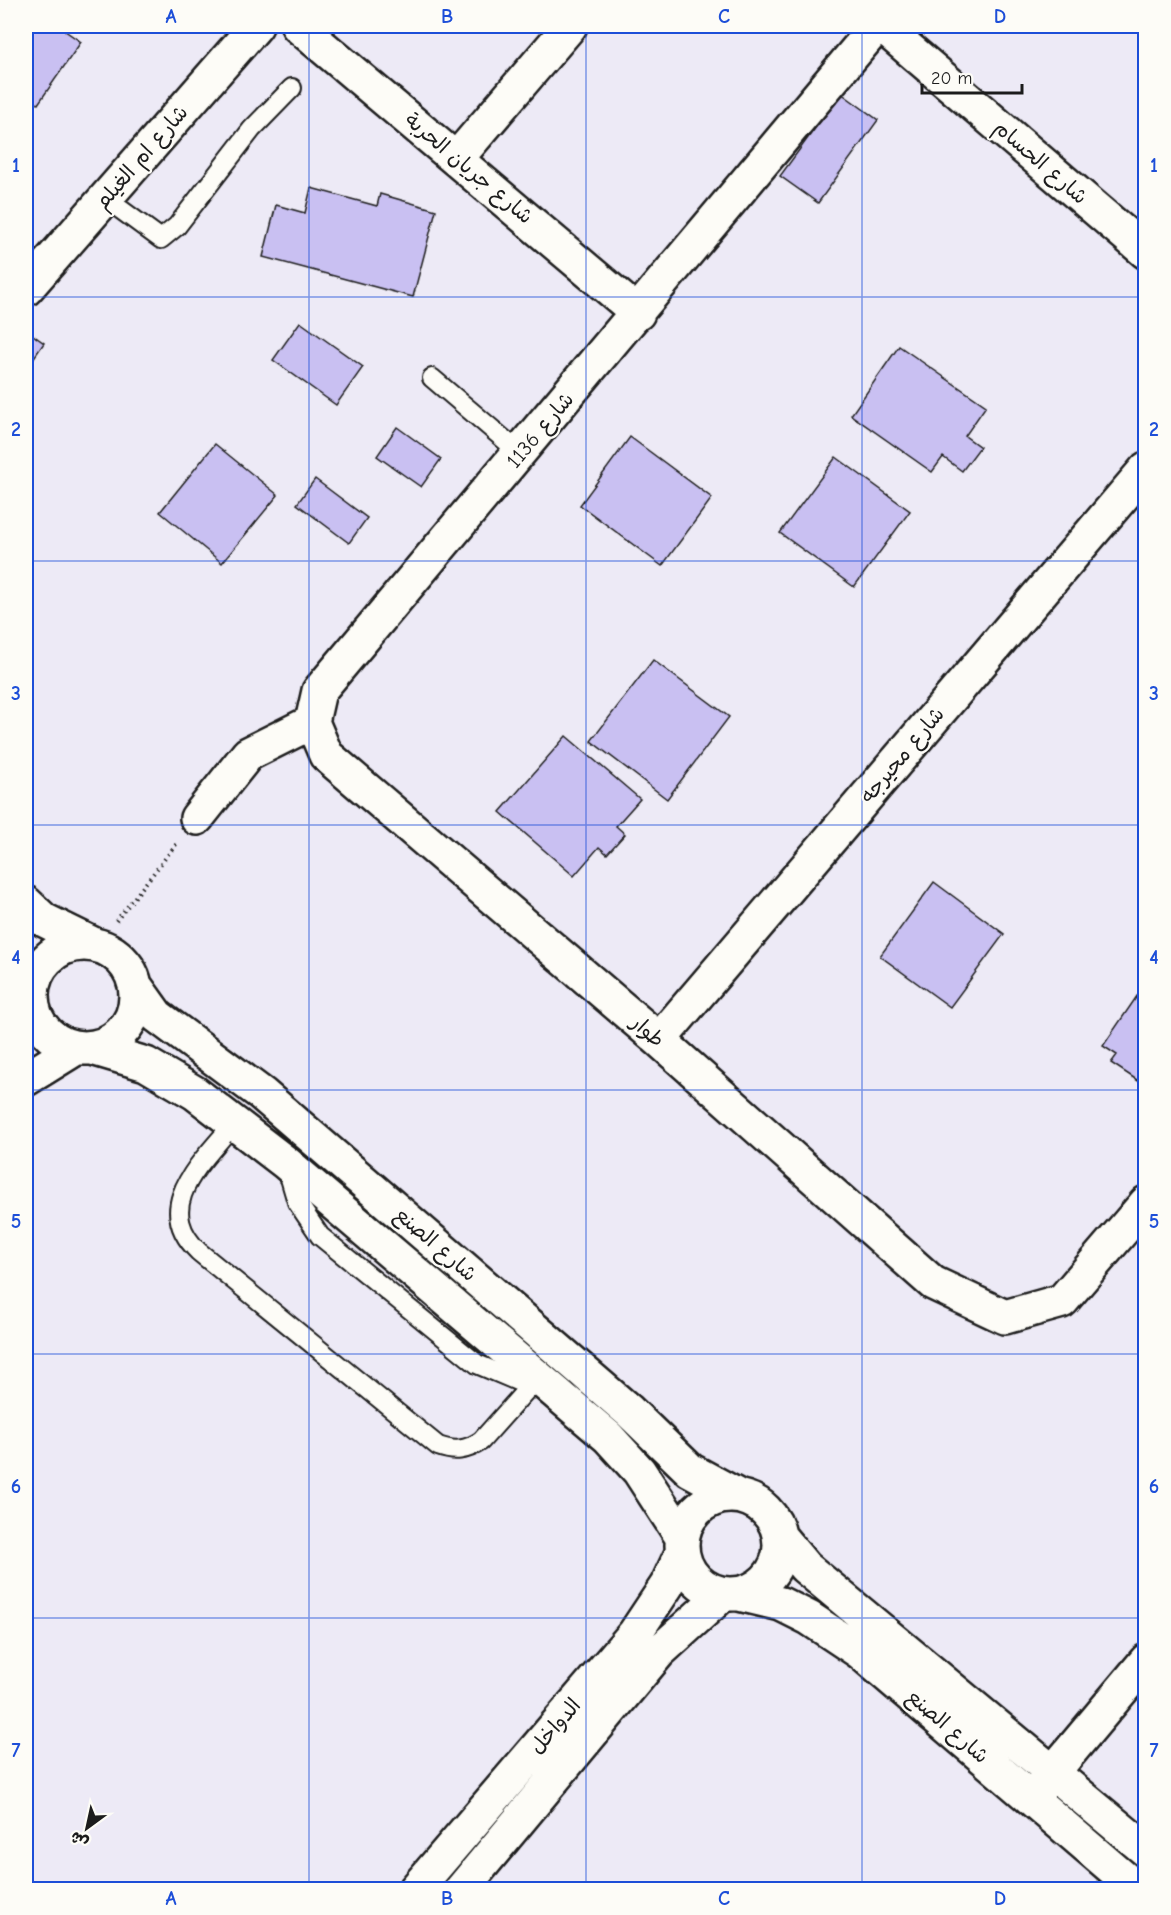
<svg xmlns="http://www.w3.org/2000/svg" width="1171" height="1915" font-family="'Comic Neue','Playpen Sans Arabic',sans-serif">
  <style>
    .building { fill: #c9c0f2; stroke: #1c1c1c; stroke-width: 1.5 }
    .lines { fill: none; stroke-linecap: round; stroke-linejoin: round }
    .service-casing { stroke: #1c1c1c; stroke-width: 22 }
    .minor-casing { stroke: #1c1c1c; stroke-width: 38 }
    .path { stroke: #1c1c1c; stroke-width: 4; stroke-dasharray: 1.5 4.5; stroke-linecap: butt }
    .service { stroke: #fdfcf7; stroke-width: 18 }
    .minor { stroke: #fdfcf7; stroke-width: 33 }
    .grid { fill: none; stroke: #1d4ed8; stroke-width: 1.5; stroke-opacity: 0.55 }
    .labels { text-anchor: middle; stroke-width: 4.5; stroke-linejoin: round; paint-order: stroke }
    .street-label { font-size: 21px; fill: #1c1c1c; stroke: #fdfcf7 }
    .neatline { fill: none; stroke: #1d4ed8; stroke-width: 2 }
    .grid-label { font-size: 20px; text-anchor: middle; font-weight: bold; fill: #1d4ed8 }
  </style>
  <rect width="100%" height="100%" fill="#edeaf6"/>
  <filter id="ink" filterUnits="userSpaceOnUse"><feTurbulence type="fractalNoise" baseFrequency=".0167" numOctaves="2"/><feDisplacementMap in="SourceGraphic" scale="12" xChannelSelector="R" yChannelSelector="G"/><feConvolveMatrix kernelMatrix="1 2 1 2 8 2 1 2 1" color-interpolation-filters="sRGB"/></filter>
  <g filter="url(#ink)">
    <path class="building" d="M26,26H58L81,42L38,104L32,100L26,110Z
      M841,93L878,120L818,203L780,176Z
      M311,188L377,206L380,194L436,210L413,297L263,257L276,205L305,213Z
      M300,322L363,367L336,405L273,360Z
      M26,330L44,343L26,369Z
      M899,346L986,406L965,436L980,447L962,471L943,457L932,472L851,415Z
      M397,427L441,459L421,487L377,456Z
      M630,437L712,498L662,566L580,505Z
      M215,444L278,495L222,563L160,512Z
      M836,457L910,511L854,587L780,533Z
      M315,479L367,518L349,543L297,504Z
      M653,660L729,717L667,799L591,741Z
      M566,736L640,799L616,826L625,834L607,854L599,847L574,876L500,812Z
      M934,882L1004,934L950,1007L880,956Z
      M1146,983V1086L1111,1063L1117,1055L1103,1046Z"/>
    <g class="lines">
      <defs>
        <path id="service" d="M105,198L161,239L177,226L252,129L292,88
          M432,378L520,453
          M234,1123C203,1162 150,1205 199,1252L438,1446C454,1452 466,1451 481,1441L538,1377
          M287,1168L297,1202L320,1236L477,1364L529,1386"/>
        <path id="minor" d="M298,26L638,313
          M882,26L1146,252
          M457,158L570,26
          M26,289L256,26
          M312,722L326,755L659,1040L933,1283L1005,1317L1062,1301L1146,1203
          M312,722L319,691L877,26
          M197,818L248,754L312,722
          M26,903L44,920L93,944
          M32 996a52 52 0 1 1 104 0a52 52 0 1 1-104 0Z
          M137,988L157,1016L262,1094L629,1411L690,1470L738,1496
          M659,1040L1146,469
          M92,1048L146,1064L195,1093L286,1163L608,1437L639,1471L682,1537
          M26,1079L76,1048
          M682 1545a49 49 0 1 1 98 0a49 49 0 1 1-98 0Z
          M780,1537L805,1567L1146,1850
          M739,1594L781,1604L809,1618L860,1652L1138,1890
          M1038,1790L1146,1661
          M415,1890L635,1633L667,1585L682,1553
          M461,1890L659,1652L723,1594"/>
      </defs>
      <use href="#service" class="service-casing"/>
      <use href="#minor" class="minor-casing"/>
      <path class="path" d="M116,921L178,842"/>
      <use href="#service" class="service"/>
      <use href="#minor" class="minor"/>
    </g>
  </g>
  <path class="grid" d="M309,26V1890M586,26V1890M862,26V1890M26,297H1146M26,561H1146M26,825H1146M26,1090H1146M26,1354H1146M26,1618H1146"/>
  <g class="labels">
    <g class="street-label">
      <text transform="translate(141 157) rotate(-49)" y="7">شارع ام الغيلم</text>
      <text transform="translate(1041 162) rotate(41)" y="7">شارع الحسام</text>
      <text transform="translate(469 168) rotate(40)" y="7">شارع جريان الحربة</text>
      <text transform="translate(540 430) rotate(-50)" y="7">شارع 1136</text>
      <text transform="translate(902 755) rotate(-50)" y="7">شارع محيرجه</text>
      <text transform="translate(648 1031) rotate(41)" y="7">طوار</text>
      <text transform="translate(436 1244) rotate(41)" y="7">شارع الصنع</text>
      <text transform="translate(555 1726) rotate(-49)" y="7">الدواخل</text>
      <text transform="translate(948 1726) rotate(41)" y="7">شارع الصنع</text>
    </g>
  </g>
  <rect width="1171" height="1915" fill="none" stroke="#fdfcf7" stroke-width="66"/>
  <g transform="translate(87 1828) rotate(213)" stroke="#fdfcf7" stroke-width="4.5" paint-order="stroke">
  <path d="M0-4.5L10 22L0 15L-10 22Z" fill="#1c1c1c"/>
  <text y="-9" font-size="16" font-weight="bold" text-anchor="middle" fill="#1c1c1c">ش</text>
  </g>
  <path d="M922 84v9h100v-9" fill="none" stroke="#1c1c1c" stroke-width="3"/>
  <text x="931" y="84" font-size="18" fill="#1c1c1c" stroke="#fdfcf7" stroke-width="4.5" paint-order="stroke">20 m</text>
  <rect x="33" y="33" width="1105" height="1849" class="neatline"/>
  <g class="grid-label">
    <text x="171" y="23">A</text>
    <text x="447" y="23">B</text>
    <text x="724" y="23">C</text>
    <text x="1000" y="23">D</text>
    <text x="16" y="172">1</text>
    <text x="1154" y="172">1</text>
    <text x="16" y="436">2</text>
    <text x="1154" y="436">2</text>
    <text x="16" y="700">3</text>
    <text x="1154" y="700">3</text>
    <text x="16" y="964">4</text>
    <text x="1154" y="964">4</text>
    <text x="16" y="1228">5</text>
    <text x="1154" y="1228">5</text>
    <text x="16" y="1493">6</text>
    <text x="1154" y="1493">6</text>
    <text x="16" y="1757">7</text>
    <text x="1154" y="1757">7</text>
    <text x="171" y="1905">A</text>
    <text x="447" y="1905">B</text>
    <text x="724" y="1905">C</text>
    <text x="1000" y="1905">D</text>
  </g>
</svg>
